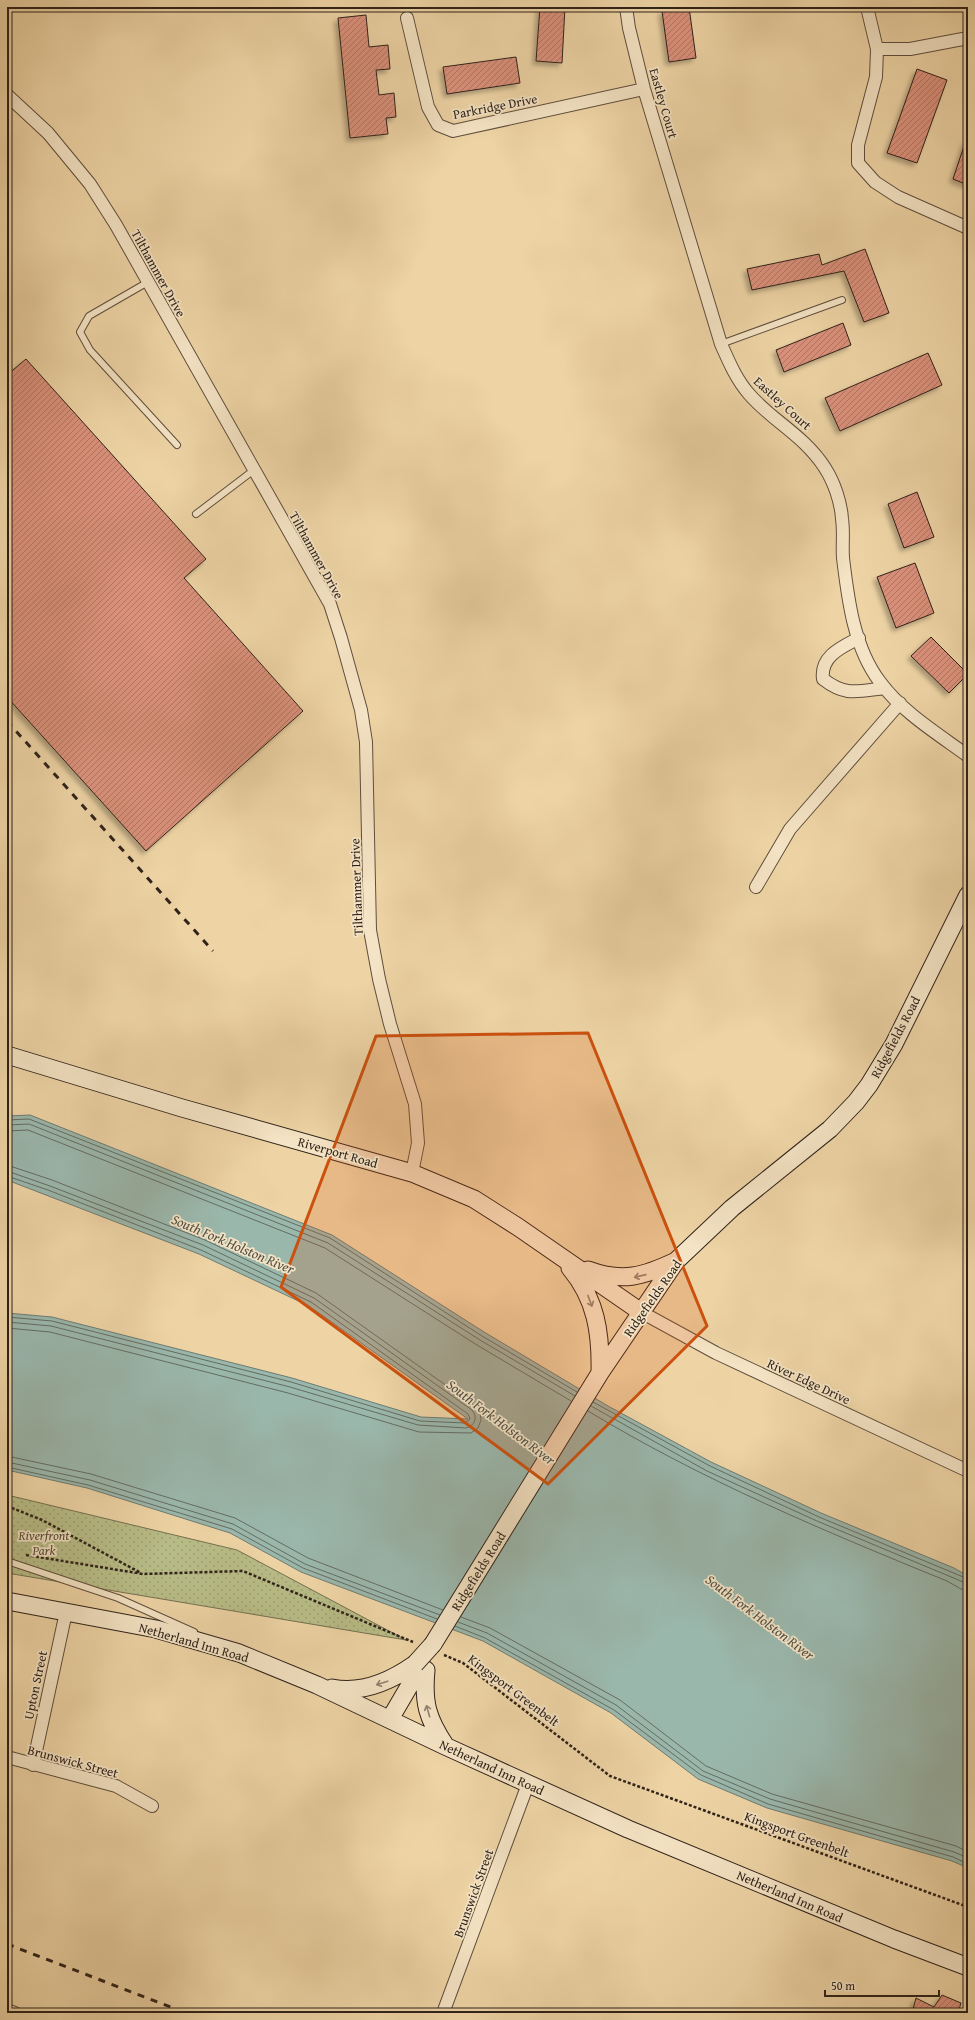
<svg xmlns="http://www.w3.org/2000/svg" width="975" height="2020" font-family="'Gentium Book Plus',serif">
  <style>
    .park { fill: url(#park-dots); stroke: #747050 }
    .water { fill: #9ab7ac; stroke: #6f7b72 }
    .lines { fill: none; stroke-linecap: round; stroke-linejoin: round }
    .shore { stroke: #646c63; stroke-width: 1 }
    .building { fill: url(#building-hatch); stroke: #2f221a; filter: url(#shadow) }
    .lane-casing { stroke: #5f4e3d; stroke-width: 8 }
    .street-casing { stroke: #5f4e3d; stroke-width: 14 }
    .secondary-casing { stroke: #2f221a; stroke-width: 19 }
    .path { stroke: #2f221a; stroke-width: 2.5; stroke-dasharray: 3 2; stroke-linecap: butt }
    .lane { stroke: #f4e3c4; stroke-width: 6 }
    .street { stroke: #f4e3c4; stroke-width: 12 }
    .secondary { stroke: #f4e3c4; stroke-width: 17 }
    .rail { stroke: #2f221a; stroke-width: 3; stroke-dasharray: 7 7; stroke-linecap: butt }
    .secondary-bridge-casing { stroke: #2f221a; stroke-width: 19; stroke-linecap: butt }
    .secondary-bridge { stroke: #f4e3c4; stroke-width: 17 }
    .oneway { stroke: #92826f }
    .marked { fill: #cc510e; fill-opacity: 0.2; stroke: #cc510e; stroke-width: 3; stroke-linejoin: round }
    .labels { text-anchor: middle; stroke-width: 3.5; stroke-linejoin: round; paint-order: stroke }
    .street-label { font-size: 13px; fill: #2f221a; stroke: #f4e3c4 }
    .park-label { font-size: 13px; font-style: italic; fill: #514935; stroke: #f4e3c4 }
    .water-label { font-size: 14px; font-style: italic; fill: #4f4f46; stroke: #f4e3c4 }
  </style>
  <defs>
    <pattern id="park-dots" width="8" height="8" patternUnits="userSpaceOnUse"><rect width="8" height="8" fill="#b8bd87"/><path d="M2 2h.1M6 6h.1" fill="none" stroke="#9ea274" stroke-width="1.8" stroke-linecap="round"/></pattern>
    <pattern id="building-hatch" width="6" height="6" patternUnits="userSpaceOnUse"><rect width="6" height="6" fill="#db917b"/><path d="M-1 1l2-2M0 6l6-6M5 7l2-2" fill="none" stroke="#b27664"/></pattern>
    <filter id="shadow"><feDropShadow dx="-3.5" dy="3.5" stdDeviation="2" flood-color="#0004"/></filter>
  </defs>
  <rect width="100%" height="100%" fill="#eed4a5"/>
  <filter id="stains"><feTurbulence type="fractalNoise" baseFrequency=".005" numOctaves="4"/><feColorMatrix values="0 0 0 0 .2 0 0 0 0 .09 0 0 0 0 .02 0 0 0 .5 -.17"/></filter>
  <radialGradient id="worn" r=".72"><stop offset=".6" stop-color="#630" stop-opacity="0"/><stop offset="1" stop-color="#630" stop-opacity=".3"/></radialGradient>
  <path class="park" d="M7,1495L237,1550L406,1640L7,1573Z"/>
  <path class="water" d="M30,1115L332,1235L484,1332L608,1406L711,1462L821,1513L954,1568L968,1576V1868L952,1861L767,1808L698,1779L611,1713L483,1641L301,1572L230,1533L87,1488L7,1470V1313L52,1317L292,1378L421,1417L468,1419L309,1306L199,1254L7,1180V1116Z"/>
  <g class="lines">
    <path class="shore" d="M7,1120L29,1119L330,1238L482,1336L577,1392
      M7,1125L29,1124L328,1243L480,1340L575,1396
      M7,1131L28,1130L325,1248L477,1345L571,1401
      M7,1165L52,1180L205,1240L316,1293L475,1406L480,1412L481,1420L478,1428L471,1433L419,1432L288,1393L50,1332L7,1328
      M7,1171L50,1186L203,1245L314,1298L472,1410C478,1417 475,1426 466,1428L418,1425L290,1387L51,1326L7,1322
      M7,1176L48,1190L201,1250L311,1302L468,1414L470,1419L465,1423L420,1421L291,1382L52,1321L7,1317
      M593,1402L710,1466L819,1517L968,1579
      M591,1406L707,1471L817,1521L968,1584
      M588,1411C702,1480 824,1531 947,1581L961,1589L968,1590
      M7,1456L91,1474L235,1518L308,1558L443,1610
      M7,1462L90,1480L233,1524L305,1564L440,1615
      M7,1467L88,1485L232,1529L303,1568L437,1619
      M461,1617L490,1628L620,1700L706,1766L772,1794L956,1846L968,1852
      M458,1622L487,1633L616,1705L703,1771L770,1799L954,1852L968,1858
      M455,1626L485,1638L614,1710L701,1775L768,1804L953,1857L968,1864"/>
  </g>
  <path class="building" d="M540,7H565L562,63L536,61Z
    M689,7L696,58L669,62L662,11Z
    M366,15L369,47L388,45L390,69L376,70L379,95L394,93L396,117L386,118L388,134L350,138L338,18Z
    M516,57L520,83L447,94L443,67Z
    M917,69L947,80L917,163L887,153Z
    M966,140L968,141V185L953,179Z
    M865,249L889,313L864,322L844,271L752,290L747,269L819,254L822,265Z
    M843,323L851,345L784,372L776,350Z
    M928,353L942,385L840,431L825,398Z
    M26,359L206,559L184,578L303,711L146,851L7,697V375Z
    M917,492L934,537L904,548L888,504Z
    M915,563L934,613L896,628L877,577Z
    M931,637L968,674L949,693L911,656Z
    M942,1995L961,2003L958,2013H912L916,1998L934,2007Z"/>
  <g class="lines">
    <defs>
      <path id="lane" d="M148,282L89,316L80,332L90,350L177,445
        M721,344L842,300
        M196,514L254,470
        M7,1561L118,1598L194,1632"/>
      <path id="street" d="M626,7L629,28L644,89L721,344C729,362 736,379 749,394C772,421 804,435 825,468C834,482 841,502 842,519C844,532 842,545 843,558C848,600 854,648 880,682C902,712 938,734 968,756
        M867,7L877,49
        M407,18L428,107L438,125L453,131L644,89
        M968,38L910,49H877L876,77L858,145V163L875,182L898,197L968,228
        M7,95L48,133L90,184L116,225L330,604L341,638L361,710L366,742L370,930L379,979L390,1024L415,1104L418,1143L412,1173
        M859,638C842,647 820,656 823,679C846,697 858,691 885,688
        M756,887L790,829L900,703
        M641,1312L716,1353L968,1471
        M7,1757L116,1786L152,1806
        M33,1765L66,1612
        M7,2010L15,2013
        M443,2013L528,1784"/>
      <path id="secondary" d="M7,1055L182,1108L412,1173L474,1199L518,1227L641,1312
        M570,1268C596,1299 601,1333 600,1373
        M588,1270C623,1283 644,1276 676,1261
        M7,1601L156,1629L239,1653L317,1685L445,1746L628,1829L894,1939L968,1967
        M433,1644L600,1373L676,1261L732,1208L830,1129L856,1102L869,1085L894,1044L968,895
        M426,1670C423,1702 427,1718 445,1745
        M332,1688C362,1694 391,1681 415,1664
        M390,1719L421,1666"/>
    </defs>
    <use href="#lane" class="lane-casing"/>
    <use href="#street" class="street-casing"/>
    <use href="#secondary" class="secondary-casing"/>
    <path class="path" d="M7,1506L42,1520L141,1573
      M26,1555L143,1574L243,1571L413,1642
      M444,1655L463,1663L610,1776L968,1907"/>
    <use href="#lane" class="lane"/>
    <use href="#street" class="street"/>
    <use href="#secondary" class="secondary"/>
    <path class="rail" d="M7,721L213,951
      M7,1944L186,2013"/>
    <defs>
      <path id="secondary-bridge" d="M415,1664L433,1644"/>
    </defs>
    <use href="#secondary-bridge" class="secondary-bridge-casing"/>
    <use href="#secondary-bridge" class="secondary-bridge"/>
  </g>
  <defs><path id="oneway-shaft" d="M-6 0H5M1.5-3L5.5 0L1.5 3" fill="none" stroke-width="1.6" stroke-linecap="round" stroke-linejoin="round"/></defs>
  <g class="oneway">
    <use href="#oneway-shaft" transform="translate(640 1276) rotate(167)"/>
    <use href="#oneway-shaft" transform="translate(590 1301) rotate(69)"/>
    <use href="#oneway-shaft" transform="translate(382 1683) rotate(162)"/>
    <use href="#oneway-shaft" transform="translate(428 1711) rotate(-106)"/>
  </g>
  <path class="marked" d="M588,1033L707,1326L548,1484L281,1287L376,1036Z"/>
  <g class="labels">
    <g class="street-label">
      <text transform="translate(664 103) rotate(74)" y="5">Eastley Court</text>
      <text transform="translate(495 106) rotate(-11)" y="5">Parkridge Drive</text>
      <text transform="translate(159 273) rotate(61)" y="5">Tilthammer Drive</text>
      <text transform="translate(783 403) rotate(42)" y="5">Eastley Court</text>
      <text transform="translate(317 555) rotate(61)" y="5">Tilthammer Drive</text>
      <text transform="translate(356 887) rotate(-92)" y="5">Tilthammer Drive</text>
      <text transform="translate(895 1037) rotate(-62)" y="5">Ridgefields Road</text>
      <text transform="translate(338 1152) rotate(16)" y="5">Riverport Road</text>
      <text transform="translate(652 1298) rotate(-55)" y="5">Ridgefields Road</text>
      <text transform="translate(809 1381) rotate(25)" y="5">River Edge Drive</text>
      <text transform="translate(478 1571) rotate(-58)" y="5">Ridgefields Road</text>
      <text transform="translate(194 1642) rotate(16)" y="5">Netherland Inn Road</text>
      <text transform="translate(35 1685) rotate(-78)" y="5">Upton Street</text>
      <text transform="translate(514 1690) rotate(37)" y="5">Kingsport Greenbelt</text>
      <text transform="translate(73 1761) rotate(15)" y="5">Brunswick Street</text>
      <text transform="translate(492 1767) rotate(25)" y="5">Netherland Inn Road</text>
      <text transform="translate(797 1834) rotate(20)" y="5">Kingsport Greenbelt</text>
      <text transform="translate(473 1893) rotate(-70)" y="5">Brunswick Street</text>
      <text transform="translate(790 1896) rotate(23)" y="5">Netherland Inn Road</text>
    </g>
    <g class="park-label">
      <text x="44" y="1540">Riverfront<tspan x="44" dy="15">Park</tspan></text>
    </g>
    <g class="water-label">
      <text transform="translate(233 1244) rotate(23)" y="5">South Fork Holston River</text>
      <text transform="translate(501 1422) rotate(37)" y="5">South Fork Holston River</text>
      <text transform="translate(760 1617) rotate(37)" y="5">South Fork Holston River</text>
    </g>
  </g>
  <rect width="975" height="2020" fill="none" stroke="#eed4a5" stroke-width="24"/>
  <rect x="8" y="8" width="959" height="2004" fill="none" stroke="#2f221a" stroke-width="2"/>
  <rect x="12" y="12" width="951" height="1996" fill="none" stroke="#2f221a"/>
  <path d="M825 1990v6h114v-6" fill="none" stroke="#2f221a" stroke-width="2"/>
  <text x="831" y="1990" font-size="12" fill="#2f221a" stroke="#f4e3c4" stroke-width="3" paint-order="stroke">50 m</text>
  <rect width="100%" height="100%" filter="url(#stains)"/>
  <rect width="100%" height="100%" fill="url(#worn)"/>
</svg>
